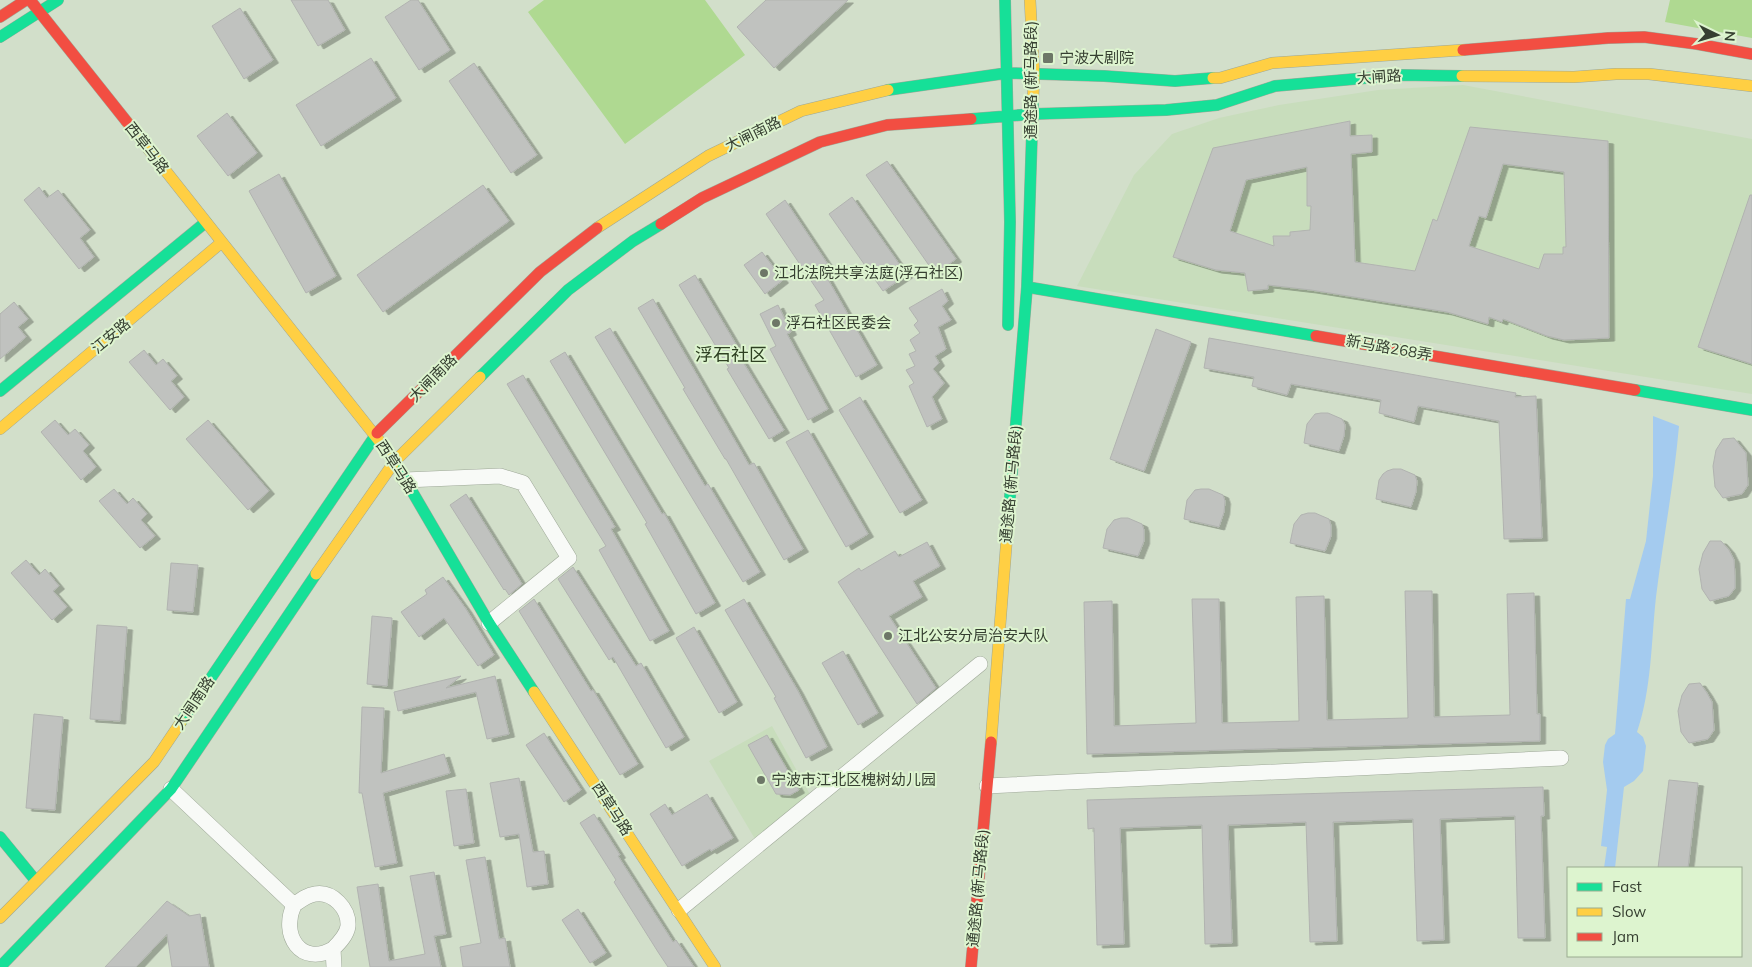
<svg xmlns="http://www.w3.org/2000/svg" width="1752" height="967" font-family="Mulish,'Noto Sans SC',sans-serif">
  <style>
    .built { fill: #c8ddbc }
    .green { fill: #afd991 }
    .water { fill: #a4cbef }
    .building { fill: #c0c2bf; stroke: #b1b3b0; fill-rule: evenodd; filter: url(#shadow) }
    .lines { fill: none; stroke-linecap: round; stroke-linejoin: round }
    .street-casing { stroke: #9ea898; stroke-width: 16 }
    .fast-casing { stroke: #9ea898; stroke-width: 12 }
    .slow-casing { stroke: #9ea898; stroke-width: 12 }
    .jam-casing { stroke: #9ea898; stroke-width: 12 }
    .street { stroke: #f8faf7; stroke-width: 15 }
    .fast { stroke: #16e098; stroke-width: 11 }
    .slow { stroke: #ffcf43; stroke-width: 11 }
    .jam { stroke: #f24e42; stroke-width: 11 }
    .poi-dot { fill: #6d7767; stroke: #ddf4cf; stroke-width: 2 }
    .labels { text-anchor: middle; stroke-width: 4; stroke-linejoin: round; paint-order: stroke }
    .poi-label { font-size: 15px; fill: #363f31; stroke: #ddf4cf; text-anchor: start }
    .street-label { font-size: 15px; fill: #363f31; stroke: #ddf4cf }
    .quarter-label { font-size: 18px; fill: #2e4022; stroke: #ddf4cf }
  </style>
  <defs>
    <filter id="shadow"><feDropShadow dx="5.5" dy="3" stdDeviation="0" flood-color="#0004"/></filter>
  </defs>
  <rect width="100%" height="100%" fill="#d2dfca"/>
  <path class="built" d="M1463,85L1752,139V394L1077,286L1134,175L1172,134L1219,118L1279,105L1378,90Z
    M772,726L812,798L755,839L709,761Z"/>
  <path class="green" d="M544,0H705L745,55L625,144L528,12Z
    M1670,0H1752V38L1665,22Z"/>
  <path class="water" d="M1653,416L1679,426C1674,483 1663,540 1656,597C1651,642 1652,688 1637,732L1643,737L1646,746L1643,771L1634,781L1624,787L1615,868H1604L1607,847L1601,846L1607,790L1603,762L1605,745L1608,739L1615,734L1626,599H1630L1646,541L1653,476Z"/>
  <path class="building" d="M291,0H328L345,30L318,46Z
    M411,0H418L450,50L419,70L385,17Z
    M766,0H848L774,68L737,27Z
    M240,8L273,60L244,79L212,26Z
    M371,58L396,98L321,146L296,105Z
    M474,63L537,155L511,173L449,81Z
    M227,113L257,153L228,176L197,136Z
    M1350,121V136L1372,135V152L1351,154L1355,262L1415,271L1433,219L1437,221L1470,127L1608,141L1609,338L1564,340L1547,336L1503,319L1502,322L1489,317L1488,324L1447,312L1311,290L1268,285V289L1248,291L1245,273L1216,270L1173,257L1213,148ZM1503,164L1564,172L1566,247H1563V254H1544L1539,269L1469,246L1479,216L1486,218ZM1307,167V206H1311L1310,230L1290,232V236H1273L1274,246L1230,231L1246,180Z
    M887,161L956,259L935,274L866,175Z
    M279,174L336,276L306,293L249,191Z
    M483,185L509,221L383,312L357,275Z
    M39,187L47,198L58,190L90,230L80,238L94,257L79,269L24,200Z
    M1750,195H1752V364L1698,347Z
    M852,197L907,275L883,291L829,214Z
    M785,200L833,272L826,276L877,365L856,377L815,305L824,300L766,214Z
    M762,252L783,280L765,294L744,265Z
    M695,275L737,346L734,347L784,430L769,439L727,369L729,368L679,285Z
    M942,289L948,301L942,306L951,320L938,327L946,349L935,356L939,363L933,369L944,383L932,397L942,419L927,427L909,386L914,383L906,370L915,366L909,354L916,351L910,340L920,333L914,325L918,321L909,308Z
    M653,299L749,465L754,463L803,549L784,560L726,459H725L683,389L685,388L638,308Z
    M14,302L28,319L18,327L26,337L0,359V314Z
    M778,305L791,332L787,334L828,409L808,420L770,349L776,346L760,314Z
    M610,328L705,486L708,484L760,572L743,582L595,337Z
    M1156,329L1191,342L1144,471L1110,459Z
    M1209,338L1516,393L1515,397L1536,396L1542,538L1504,539L1499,421L1418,406L1414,422L1379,413L1381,400L1291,384L1287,395L1252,386L1254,377L1204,368Z
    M144,350L156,365L163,359L177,376L171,381L184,397L170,410L129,362Z
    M565,352L662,514L664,513L715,603L696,614L645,524L647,523L550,361Z
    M523,375L615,527L611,529L669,631L650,641L599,550L606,546L507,384Z
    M860,397L922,500L900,513L839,410Z
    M1321,413H1328L1342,419L1345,425L1344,436L1339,451L1304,443L1307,424L1315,414Z
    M55,420L68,435L75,429L89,445L83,451L96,467L81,480L41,432Z
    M208,420L269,491L248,510L186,439Z
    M808,430L868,534L846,547L786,442Z
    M1734,438L1746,453L1748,485L1742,494L1723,498L1715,487L1713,466L1716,450L1723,439Z
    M1393,469H1401L1415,475L1417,481L1416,492L1411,507L1376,499L1379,480L1383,474L1387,471Z
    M114,489L127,504L133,498L147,514L141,520L155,536L140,548L99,501Z
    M1201,489H1209L1223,495L1225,501L1224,512L1219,527L1184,519L1187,500L1195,490Z
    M466,494L522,584L509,595L505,589L504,590L450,505Z
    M1308,513H1315L1329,519L1331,526V536L1325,551L1290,543L1294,524L1301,515Z
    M1121,518H1128L1142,524L1144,530V541L1138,556L1103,548L1107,529L1114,520Z
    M1710,541H1721L1729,550L1734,560L1735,576V588L1729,596L1710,601L1702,589L1699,569L1703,553Z
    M927,542L940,566L913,581L922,597L889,616L936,688L917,704L838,582L859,568L861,571L895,551L899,557Z
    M26,560L39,575L45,569L59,586L53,591L67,607L52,620L11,573Z
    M171,563L198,565L193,612L167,610Z
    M573,567L636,666L641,663L684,737L666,748L613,657L609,660L558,579Z
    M443,577L466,609L494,655L478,666L444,618L419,637L401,612L427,594L425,590Z
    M1405,591H1432L1434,717L1510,715L1507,594L1534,593L1537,714H1540V741L1087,754L1084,602L1112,601L1114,726L1196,723L1192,599H1219L1222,723L1299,721L1296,597L1324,596L1327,720L1408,718Z
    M534,599L591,691L593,690L638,764L620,775L519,611Z
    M744,599L798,691L827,747L806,758L774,698L776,697L725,610Z
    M372,616L392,618L387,686L367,684Z
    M97,625L127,627L120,721L90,719Z
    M694,627L737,702L719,713L676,638Z
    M843,651L878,713L858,725L822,663Z
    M461,676L446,688L495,676L509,734L487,739L476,692L398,711L394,692Z
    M1700,683L1707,693L1712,702L1714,730L1708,739L1689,743L1681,732L1678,711L1682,695L1689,684Z
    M362,707L384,708L381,773L444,754L450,773L383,793L397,863L375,867L362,793H359Z
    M34,714L63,717L55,810L26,808Z
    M544,733L581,790L564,802L526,745Z
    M767,735L799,790L790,795L776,794L748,745Z
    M519,778L533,852L544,851L548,884L527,887L519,834L500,837L490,783Z
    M1669,780L1698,783L1688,868H1658Z
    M1543,787L1544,816H1541L1545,938H1518L1515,816L1440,819L1444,940L1417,941L1413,819L1333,822L1337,941L1310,942L1306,822L1228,825L1232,943L1205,944L1202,825L1120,828L1124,944L1097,945L1094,828L1088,829L1087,800Z
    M466,789L474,843L454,846L446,791Z
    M707,794L733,838L711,851L710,849L682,866L650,814L665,804L672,815Z
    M594,814L620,855L618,856L673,942L676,940L694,967H668L658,952L614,882L616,880L580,823Z
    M485,857L499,939L505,938L510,967H463L460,947L481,943L466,860Z
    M434,872L446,934L434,936L441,967H370L357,887L378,884L389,961L425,954L410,876Z
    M167,901L189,916L200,914L209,967H172L167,934L136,967H105Z
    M578,909L606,953L590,963L562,920Z"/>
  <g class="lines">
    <defs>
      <path id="street" d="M405,480L500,476L523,483L569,558L489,623
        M987,786L1561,758
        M171,789L294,905C301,900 307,895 315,894C333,891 349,909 348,926C347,935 339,943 333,949L334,967
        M294,905C280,935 301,967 333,949
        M679,910L980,664"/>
      <path id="fast" d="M1005,0L1010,222L1008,325
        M0,37L58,0
        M888,90L1007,73L1104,76L1175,81L1213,78
        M971,119L1033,114L1166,110L1217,105L1275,86L1400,75L1462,76
        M1027,287L1316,336
        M480,377L568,290L633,241L661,224
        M1635,390L1752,410
        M0,391L206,222
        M392,457L489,623L534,692
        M1009,509L1027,287L1033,100
        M181,722L377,433
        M0,837L36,881
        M0,967L171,789L316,574"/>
      <path id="slow" d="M1030,0L1034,74L1033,100
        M1462,76L1574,77L1616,74H1649L1752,86
        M1213,78H1220L1272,63L1463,50
        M127,122L392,457
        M597,228L708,156L801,111L888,90
        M0,429L222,242
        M316,574L395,461L480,377
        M534,692L715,967
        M991,742L1009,509
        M0,918L154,762L181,722"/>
      <path id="jam" d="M30,0L127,122
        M0,17L26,0
        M1463,50L1608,38L1644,37L1697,44L1752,54
        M661,224L702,198L820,142L887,125L971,119
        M1316,336L1635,390
        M377,433L540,272L597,228
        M971,967L991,742"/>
    </defs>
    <use href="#street" class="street-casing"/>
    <use href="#fast" class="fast-casing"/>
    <use href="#slow" class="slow-casing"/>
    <use href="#jam" class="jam-casing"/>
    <use href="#street" class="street"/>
    <use href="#fast" class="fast"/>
    <use href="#slow" class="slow"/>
    <use href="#jam" class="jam"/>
  </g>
  <g class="poi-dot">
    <rect x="1042" y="52" width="12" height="12" rx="2.5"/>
    <circle cx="764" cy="273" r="5"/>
    <circle cx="776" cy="323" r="5"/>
    <circle cx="888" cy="636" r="5"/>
    <circle cx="761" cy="780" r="5"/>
  </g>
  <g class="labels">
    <g class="poi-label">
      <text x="1059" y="63">宁波大剧院</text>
      <text x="774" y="278">江北法院共享法庭(浮石社区)</text>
      <text x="786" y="328">浮石社区民委会</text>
      <text x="898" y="641">江北公安分局治安大队</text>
      <text x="771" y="785">宁波市江北区槐树幼儿园</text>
    </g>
    <g class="street-label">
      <text transform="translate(1379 77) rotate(-4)" y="5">大闸路</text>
      <text transform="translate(1031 80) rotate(-90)" y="5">通途路 (新马路段)</text>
      <text transform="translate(753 134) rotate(-26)" y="5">大闸南路</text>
      <text transform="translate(147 148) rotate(52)" y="5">西草马路</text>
      <text transform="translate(111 336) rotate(-40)" y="5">江安路</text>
      <text transform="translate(1389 348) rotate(10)" y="5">新马路268弄</text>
      <text transform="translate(433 378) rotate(-45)" y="5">大闸南路</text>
      <text transform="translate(396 467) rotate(57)" y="5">西草马路</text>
      <text transform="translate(1011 484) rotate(-85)" y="5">通途路 (新马路段)</text>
      <text transform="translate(194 703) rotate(-56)" y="5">大闸南路</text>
      <text transform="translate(612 809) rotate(57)" y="5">西草马路</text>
      <text transform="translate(978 888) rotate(-85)" y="5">通途路 (新马路段)</text>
    </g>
    <g class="quarter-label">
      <text x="731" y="361">浮石社区</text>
    </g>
  </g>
  <rect x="1567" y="867" width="175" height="90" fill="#ddf4cf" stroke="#9aac90"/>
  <rect x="1577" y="883" width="25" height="8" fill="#16e098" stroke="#9aac90"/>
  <text x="1612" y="892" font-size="15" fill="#363f31">Fast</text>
  <rect x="1577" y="908" width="25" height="8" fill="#ffcf43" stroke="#9aac90"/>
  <text x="1612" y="917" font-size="15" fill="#363f31">Slow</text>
  <rect x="1577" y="933" width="25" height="8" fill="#f24e42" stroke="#9aac90"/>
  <text x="1612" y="942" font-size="15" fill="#363f31">Jam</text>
  <g transform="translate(1717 35) rotate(95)" stroke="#ddf4cf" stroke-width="4" paint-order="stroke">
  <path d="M0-4L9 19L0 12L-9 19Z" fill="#363f31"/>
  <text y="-8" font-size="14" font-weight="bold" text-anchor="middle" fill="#363f31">N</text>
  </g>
</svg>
